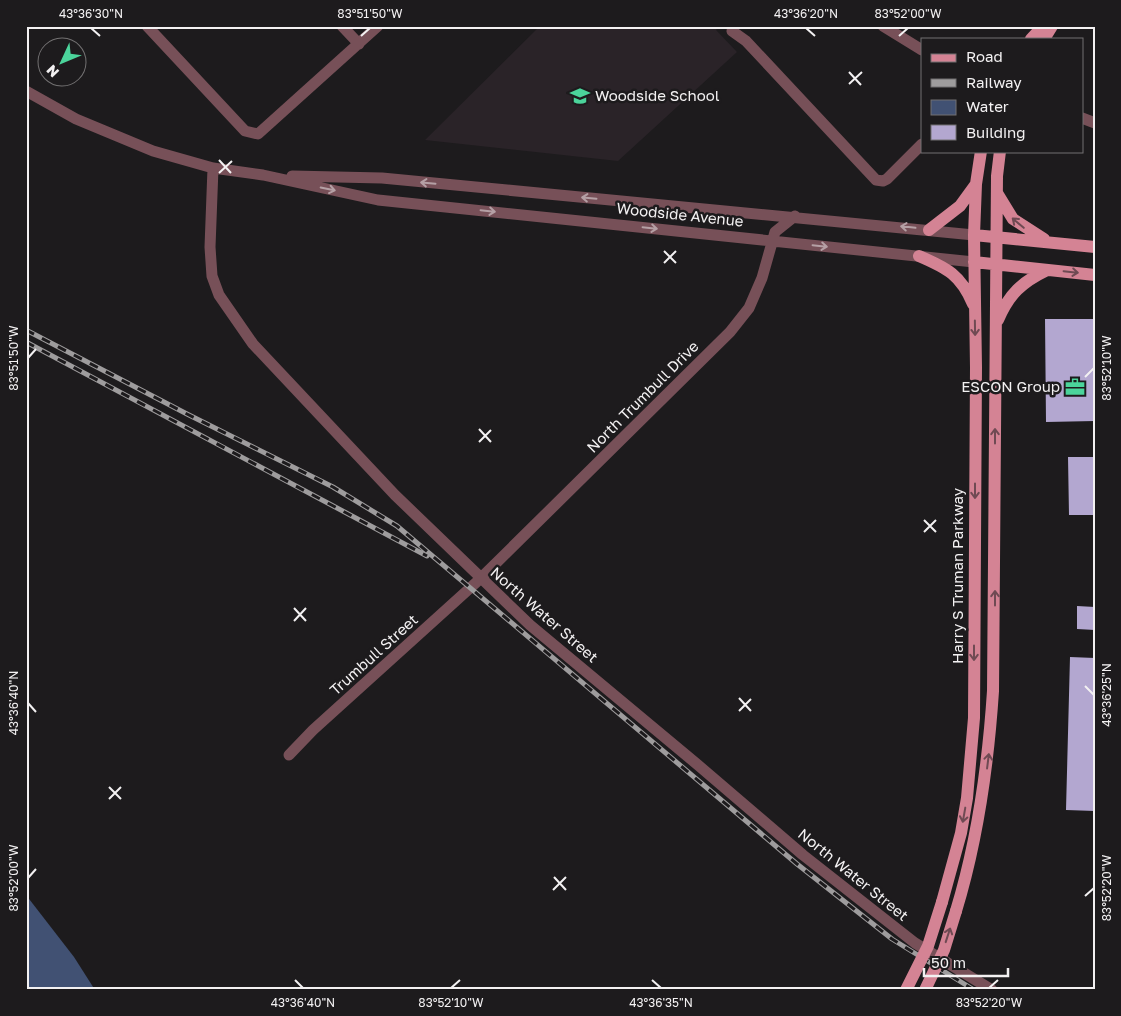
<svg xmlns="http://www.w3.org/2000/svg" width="1121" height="1016" font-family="'Golos Text',sans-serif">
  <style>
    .built { fill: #2a2328 }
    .water { fill: #415173 }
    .building { fill: #b3a7d0 }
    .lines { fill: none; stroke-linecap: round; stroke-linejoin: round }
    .minor { stroke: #775058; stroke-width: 11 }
    .major { stroke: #d48394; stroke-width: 12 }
    .rail-casing { stroke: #9e9c9d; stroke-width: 5 }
    .rail { stroke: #1d1b1d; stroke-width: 3; stroke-dasharray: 9; stroke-linecap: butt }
    .major-bridge { stroke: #d48394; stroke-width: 12 }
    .oneway { stroke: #b5a0a5 }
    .oneway2 { stroke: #6f4a53 }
    .ticks { fill: none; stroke: #f3f1f2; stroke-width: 2 }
    .labels { text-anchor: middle; stroke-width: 5; stroke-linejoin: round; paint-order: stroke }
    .poi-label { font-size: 15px; fill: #f3f1f2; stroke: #1d1b1d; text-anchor: start }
    .street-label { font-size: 15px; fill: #f3f1f2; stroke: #1d1b1d }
    .neatline { fill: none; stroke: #f3f1f2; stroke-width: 2 }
    .ticks-label { font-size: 12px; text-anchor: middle; fill: #f3f1f2 }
  </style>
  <rect width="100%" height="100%" fill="#1d1b1d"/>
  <path class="built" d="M540,26H719L716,30L737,52L618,161L425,140Z"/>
  <path class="water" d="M26,895L74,957L95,990H26Z"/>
  <path class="building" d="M1045,319H1095V421L1046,422Z
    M1068,457H1095V515H1069Z
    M1077,606L1095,607V630L1077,629Z
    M1070,657L1095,658V811L1066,810Z"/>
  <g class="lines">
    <path class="minor" d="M147,26L245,131L258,134L378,26
      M342,26L359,44
      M883,26L922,50
      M732,31L746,41L876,180L883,181L887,179L922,144
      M26,91L76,119L153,151L213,168L263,175L378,200L974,262
      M1082,118L1095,123
      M213,168L210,247L212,276L219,295L253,344L395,495L530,625L698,765L803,855L915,943L992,990
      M292,176L382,178L974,235
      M289,755L313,730L480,579L730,332L749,308L762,278L775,232L795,216"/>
    <path class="major" d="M1031,39L1043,26
      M1044,39L1052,26
      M997,193L1013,219L1044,239
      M929,230L960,206L976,184
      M974,235L1095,247
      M919,256C947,268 961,275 973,304
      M974,262L1095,275
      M998,320C1009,294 1022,282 1047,270
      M942,902L961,833L967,798L974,718L976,367L974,235L976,184L981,151
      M956,911C978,839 988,767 993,691L997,176L1000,151"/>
    <defs>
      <path id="rail" d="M26,330L187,414L333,487L397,526L797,864L892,939L974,990
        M26,342L427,556"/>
    </defs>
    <use href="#rail" class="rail-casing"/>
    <use href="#rail" class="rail"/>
    <path class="major-bridge" d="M906,990L928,946L942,902
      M925,990L944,950L956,911"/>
  </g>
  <defs><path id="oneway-shaft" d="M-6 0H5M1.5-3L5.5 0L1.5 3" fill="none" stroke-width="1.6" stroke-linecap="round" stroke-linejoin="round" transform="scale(1.25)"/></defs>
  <g class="oneway">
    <use href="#oneway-shaft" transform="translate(428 183) rotate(-175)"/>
    <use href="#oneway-shaft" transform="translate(328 189) rotate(12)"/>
    <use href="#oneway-shaft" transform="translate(589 198) rotate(-175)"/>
    <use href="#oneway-shaft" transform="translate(488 211) rotate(6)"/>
    <use href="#oneway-shaft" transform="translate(908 227) rotate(-174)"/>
    <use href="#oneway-shaft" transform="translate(650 228) rotate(6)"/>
    <use href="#oneway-shaft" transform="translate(820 246) rotate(6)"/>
  </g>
  <g class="oneway2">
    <use href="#oneway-shaft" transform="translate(1018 223) rotate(-140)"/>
    <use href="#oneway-shaft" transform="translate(1071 272) rotate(6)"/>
    <use href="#oneway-shaft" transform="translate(975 328) rotate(89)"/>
    <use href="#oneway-shaft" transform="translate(995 436) rotate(-90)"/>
    <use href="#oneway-shaft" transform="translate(975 491) rotate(90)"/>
    <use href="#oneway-shaft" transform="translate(995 598) rotate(-90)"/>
    <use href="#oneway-shaft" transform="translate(974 653) rotate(90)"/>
    <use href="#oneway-shaft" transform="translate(988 761) rotate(-83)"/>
    <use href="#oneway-shaft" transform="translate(964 815) rotate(100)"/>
    <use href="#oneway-shaft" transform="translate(948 935) rotate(-72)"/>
  </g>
  <path class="ticks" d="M91,28L100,36M806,28L815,36M361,36L370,28M899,36L908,28M849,72L861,85M849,84L862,72M219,160L231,173M219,173L232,161M664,251L676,263M664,263L676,251M28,358L36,349M1085,377L1094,368M479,429L491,442M479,442L491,430M924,520L936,532M924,532L936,520M294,608L306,621M294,621L306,608M1085,686L1094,695M739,698L751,711M28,703L36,712M739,711L751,699M109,787L121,799M109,799L121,787M554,877L566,890M28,878L36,869M553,890L566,877M1085,896L1094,888M295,980L303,988M652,980L661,988M451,988L460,980M989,988L998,980"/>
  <defs>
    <symbol id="school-bare" viewBox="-9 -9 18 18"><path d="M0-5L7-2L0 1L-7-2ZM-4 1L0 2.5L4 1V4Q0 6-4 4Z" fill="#4bd49b" stroke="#1d1b1d" stroke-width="2.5" paint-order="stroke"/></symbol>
    <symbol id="office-bare" viewBox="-9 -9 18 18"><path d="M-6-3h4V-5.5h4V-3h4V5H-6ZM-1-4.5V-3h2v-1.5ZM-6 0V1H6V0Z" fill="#4bd49b" stroke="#1d1b1d" stroke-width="2.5" paint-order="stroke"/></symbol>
  </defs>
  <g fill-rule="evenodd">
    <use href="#school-bare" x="566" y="82" width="28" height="28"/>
    <use href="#office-bare" x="1061" y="373" width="28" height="28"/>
  </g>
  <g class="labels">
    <g class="poi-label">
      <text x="595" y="101">Woodside School</text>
      <text x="1060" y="392" text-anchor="end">ESCON Group</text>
    </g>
    <g class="street-label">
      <text transform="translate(680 215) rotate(6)" y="5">Woodside Avenue</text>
      <text transform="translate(643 397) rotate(-45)" y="5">North Trumbull Drive</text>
      <text transform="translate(958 576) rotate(-90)" y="5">Harry S Truman Parkway</text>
      <text transform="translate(544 615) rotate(41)" y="5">North Water Street</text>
      <text transform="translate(374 655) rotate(-42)" y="5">Trumbull Street</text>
      <text transform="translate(853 875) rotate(39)" y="5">North Water Street</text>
    </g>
  </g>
  <rect width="1121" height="1016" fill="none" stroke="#1d1b1d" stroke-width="55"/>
  <rect x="921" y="38" width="162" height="115" fill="#1d1b1d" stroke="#737172"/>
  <rect x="931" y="54" width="25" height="8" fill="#d48394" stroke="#737172"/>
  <text x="966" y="62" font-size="15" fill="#f3f1f2">Road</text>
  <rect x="931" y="79" width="25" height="8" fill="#9e9c9d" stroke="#737172"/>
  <text x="966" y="88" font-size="15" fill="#f3f1f2">Railway</text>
  <rect x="931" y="100" width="25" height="15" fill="#415173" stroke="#737172"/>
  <text x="966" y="112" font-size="15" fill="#f3f1f2">Water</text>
  <rect x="931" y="125" width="25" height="15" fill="#b3a7d0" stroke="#737172"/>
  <text x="966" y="138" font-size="15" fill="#f3f1f2">Building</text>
  <g transform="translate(62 62) rotate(226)"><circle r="24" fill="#1d1b1d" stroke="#737172"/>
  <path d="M0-4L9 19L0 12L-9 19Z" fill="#4bd49b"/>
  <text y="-8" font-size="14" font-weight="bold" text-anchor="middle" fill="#f3f1f2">N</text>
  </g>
  <path d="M924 968v8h84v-8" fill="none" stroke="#f3f1f2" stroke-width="2.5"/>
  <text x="931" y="968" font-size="15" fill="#f3f1f2" stroke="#1d1b1d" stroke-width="4" paint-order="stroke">50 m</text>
  <rect x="28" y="28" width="1066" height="960" class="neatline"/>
  <g class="ticks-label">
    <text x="91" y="18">43°36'30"N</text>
    <text x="370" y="18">83°51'50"W</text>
    <text x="806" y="18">43°36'20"N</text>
    <text x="908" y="18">83°52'00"W</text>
    <text transform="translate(14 358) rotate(-90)" y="4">83°51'50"W</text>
    <text transform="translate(1107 368) rotate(-90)" y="4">83°52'10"W</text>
    <text transform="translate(1107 695) rotate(-90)" y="4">43°36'25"N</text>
    <text transform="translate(14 703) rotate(-90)" y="4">43°36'40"N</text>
    <text transform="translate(14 878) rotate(-90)" y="4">83°52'00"W</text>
    <text transform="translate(1107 888) rotate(-90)" y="4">83°52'20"W</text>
    <text x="303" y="1007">43°36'40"N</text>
    <text x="451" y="1007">83°52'10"W</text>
    <text x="661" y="1007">43°36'35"N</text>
    <text x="989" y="1007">83°52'20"W</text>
  </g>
</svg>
